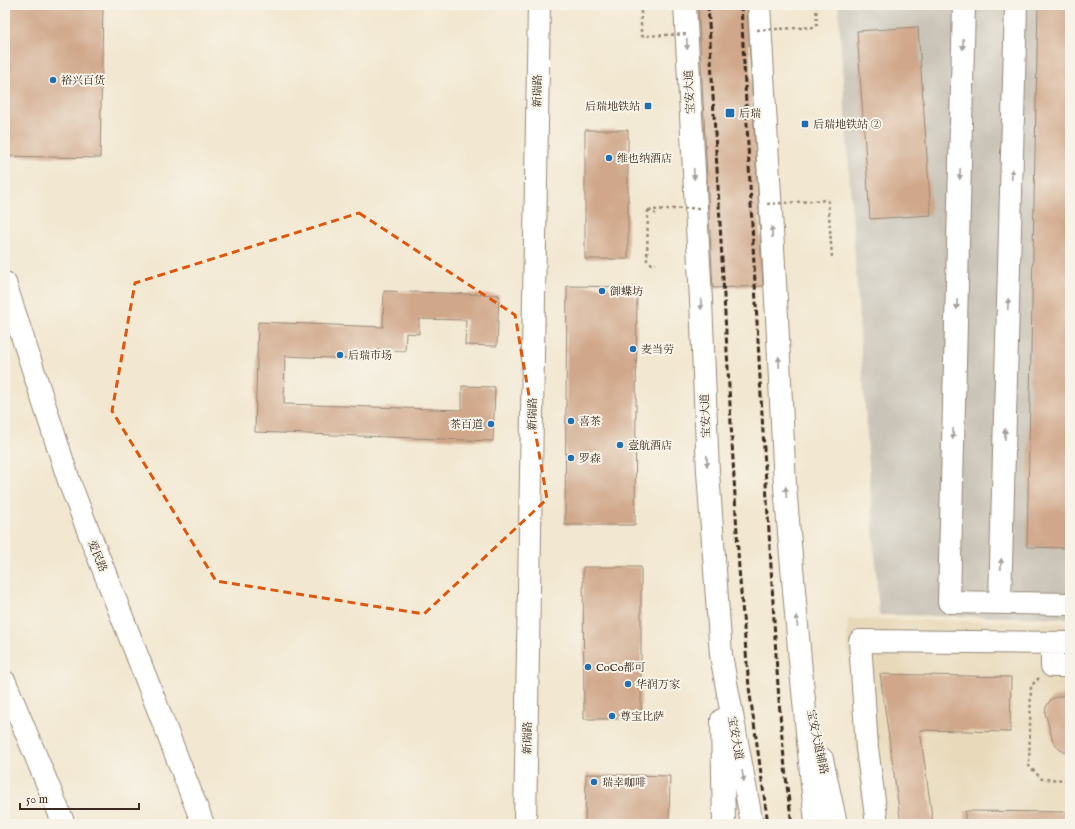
<svg xmlns="http://www.w3.org/2000/svg" width="1075" height="829" font-family="'IM FELL English','Noto Serif SC',serif">
  <style>
    .built { fill: #e8d9ba }
    .industrial { fill: #c9c3b8 }
    .building { fill: #d0a78a }
    .lines { fill: none; stroke-linecap: round; stroke-linejoin: round }
    .minor-casing { stroke: #968877; stroke-width: 24 }
    .major-casing { stroke: #968877; stroke-width: 24 }
    .path { stroke: #968877; stroke-width: 2.5; stroke-dasharray: 3 3; stroke-linecap: butt }
    .minor { stroke: #fff; stroke-width: 22 }
    .major { stroke: #fff; stroke-width: 22 }
    .rail { stroke: #3b2a1e; stroke-width: 3; stroke-dasharray: 6 3; stroke-linecap: butt }
    .path-bridge { stroke: #968877; stroke-width: 2.5; stroke-dasharray: 3 3; stroke-linecap: butt }
    .oneway { fill: #a79f9a }
    .marked { fill: none; stroke: #df570d; stroke-width: 3; stroke-dasharray: 8 5; stroke-linejoin: round }
    .poi-dot { fill: #1f6fb2; stroke: #f7f3e8; stroke-width: 1.5 }
    .labels { text-anchor: middle; stroke-width: 4; stroke-linejoin: round; paint-order: stroke }
    .poi-label { font-size: 11px; fill: #3b2a1e; stroke: #f7f3e8; text-anchor: start }
    .street-label { font-size: 11px; fill: #3b2a1e; stroke: #f7f3e8 }
  </style>
  <rect width="100%" height="100%" fill="#f7f3e8"/>
  <filter id="ink" filterUnits="userSpaceOnUse"><feTurbulence type="fractalNoise" baseFrequency=".025" numOctaves="2"/><feDisplacementMap in="SourceGraphic" scale="8" xChannelSelector="R" yChannelSelector="G"/><feConvolveMatrix kernelMatrix="1 2 1 2 8 2 1 2 1" color-interpolation-filters="sRGB"/></filter>
  <filter id="wash" filterUnits="userSpaceOnUse"><feTurbulence type="fractalNoise" baseFrequency=".012" numOctaves="4" result="noise"/><feDisplacementMap in="SourceGraphic" scale="16" xChannelSelector="R" yChannelSelector="G"/><feGaussianBlur stdDeviation="0.9" result="paint"/><feColorMatrix in="noise" values="0 0 0 0 0 0 0 0 0 0 0 0 0 0 0 0 0 1.4 0 .05"/><feComposite in="paint" operator="in"/></filter>
  <g filter="url(#wash)">
    <rect width="100%" height="100%" fill="#f2e7d0"/>
    <path class="built" d="M848,619L1070,623V824H863L847,639Z"/>
    <path class="industrial" d="M838,5H1070V618L879,615Z"/>
    <g id="blocks">
      <path class="building" d="M5,5H103L100,158L5,156Z
        M698,5H747L763,286L713,288Z
        M1038,5H1070V548L1027,547Z
        M918,27L931,215L870,219L857,31Z
        M585,130H628V259H585Z
        M567,286L637,287L635,525H565Z
        M384,291L499,295L497,346L465,345L466,320L419,319V334L406,333L405,351L377,350L376,360L285,356L284,404L462,410V386L495,387L493,441L255,432L258,322L383,327Z
        M583,567H641V719H584Z
        M880,674L1011,677L1010,732L920,730L933,824H901Z
        M1070,693V754L1060,750L1053,741L1045,713L1046,707L1051,699Z
        M586,774L670,776L669,824H585Z
        M965,811L1070,812V824H965Z"/>
    </g>
  </g>
  <g filter="url(#ink)">
    <use href="#blocks" fill-opacity="0" stroke="#968877" stroke-width="1"/>
    <g class="lines">
      <defs>
        <path id="minor" d="M964,5L949,602L1070,604
          M5,283L70,484L203,824
          M1000,603L1016,5
          M1052,643V666H1070
          M5,682L64,824
          M525,824L539,5
          M877,824L867,748L860,641L1070,643"/>
        <path id="major" d="M685,5L701,300L708,472L721,655L752,824
          M759,5L777,317L785,486L800,660L816,824
          M722,720L724,824
          M822,759L836,824"/>
      </defs>
      <use href="#minor" class="minor-casing"/>
      <use href="#major" class="major-casing"/>
      <path class="path" d="M641,5V36
        M816,5L817,27
        M828,200L832,258
        M648,210L647,260L652,264H656
        M649,210L656,214
        M1039,678L1031,686L1029,766L1042,779L1070,780"/>
      <use href="#minor" class="minor"/>
      <use href="#major" class="major"/>
      <path class="rail" d="M708,5L739,569L749,687L768,824
        M741,5C750,181 758,357 769,532C775,630 778,727 792,824"/>
      <path class="path-bridge" d="M757,30L817,27
        M641,36L689,34
        M767,204L828,200
        M648,210L699,208"/>
    </g>
    <defs><path id="oneway-solid" d="M-6-.8H1V-3.2L6.5 0L1 3.2V.8H-6Z"/></defs>
    <g class="oneway">
      <use href="#oneway-solid" transform="translate(687 44) rotate(87)"/>
      <use href="#oneway-solid" transform="translate(963 44) rotate(92)"/>
      <use href="#oneway-solid" transform="translate(694 174) rotate(87)"/>
      <use href="#oneway-solid" transform="translate(960 174) rotate(92)"/>
      <use href="#oneway-solid" transform="translate(1012 174) rotate(-88)"/>
      <use href="#oneway-solid" transform="translate(772 232) rotate(-93)"/>
      <use href="#oneway-solid" transform="translate(701 304) rotate(87)"/>
      <use href="#oneway-solid" transform="translate(957 304) rotate(92)"/>
      <use href="#oneway-solid" transform="translate(1008 304) rotate(-88)"/>
      <use href="#oneway-solid" transform="translate(779 362) rotate(-93)"/>
      <use href="#oneway-solid" transform="translate(953 434) rotate(92)"/>
      <use href="#oneway-solid" transform="translate(1005 434) rotate(-88)"/>
      <use href="#oneway-solid" transform="translate(707 461) rotate(88)"/>
      <use href="#oneway-solid" transform="translate(786 492) rotate(-95)"/>
      <use href="#oneway-solid" transform="translate(1001 564) rotate(-88)"/>
      <use href="#oneway-solid" transform="translate(797 621) rotate(-95)"/>
      <use href="#oneway-solid" transform="translate(743 776) rotate(80)"/>
    </g>
  </g>
  <path class="marked" d="M359,213L515,315L547,499L424,614L216,581L112,411L135,283Z"/>
  <g class="poi-dot">
    <circle cx="53" cy="80" r="4"/>
    <rect x="644" y="102" width="8" height="8" rx="2"/>
    <rect x="725" y="108" width="10" height="10" rx="2"/>
    <rect x="801" y="120" width="8" height="8" rx="2"/>
    <circle cx="609" cy="158" r="4"/>
    <circle cx="602" cy="291" r="4"/>
    <circle cx="633" cy="349" r="4"/>
    <circle cx="340" cy="355" r="4"/>
    <circle cx="571" cy="421" r="4"/>
    <circle cx="491" cy="424" r="4"/>
    <circle cx="620" cy="445" r="4"/>
    <circle cx="571" cy="458" r="4"/>
    <circle cx="588" cy="667" r="4"/>
    <circle cx="628" cy="684" r="4"/>
    <circle cx="612" cy="716" r="4"/>
    <circle cx="594" cy="782" r="4"/>
  </g>
  <g class="labels">
    <g class="poi-label">
      <text x="61" y="84">裕兴百货</text>
      <text x="640" y="110" text-anchor="end">后瑞地铁站</text>
      <text x="739" y="117">后瑞</text>
      <text x="813" y="128">后瑞地铁站 ②</text>
      <text x="617" y="162">维也纳酒店</text>
      <text x="610" y="295">御蝶坊</text>
      <text x="641" y="353">麦当劳</text>
      <text x="348" y="359">后瑞市场</text>
      <text x="579" y="425">喜茶</text>
      <text x="483" y="428" text-anchor="end">茶百道</text>
      <text x="628" y="449">壹航酒店</text>
      <text x="579" y="462">罗森</text>
      <text x="596" y="671">CoCo都可</text>
      <text x="636" y="688">华润万家</text>
      <text x="620" y="720">尊宝比萨</text>
      <text x="602" y="786">瑞幸咖啡</text>
    </g>
    <g class="street-label">
      <text transform="translate(537 91) rotate(-89)" y="4">新瑞路</text>
      <text transform="translate(689 92) rotate(-93)" y="4">宝安大道</text>
      <text transform="translate(532 414) rotate(-89)" y="4">新瑞路</text>
      <text transform="translate(705 416) rotate(-92)" y="4">宝安大道</text>
      <text transform="translate(98 556) rotate(68)" y="4">爱民路</text>
      <text transform="translate(527 738) rotate(-89)" y="4">新瑞路</text>
      <text transform="translate(736 738) rotate(80)" y="4">宝安大道</text>
      <text transform="translate(818 742) rotate(78)" y="4">宝安大道辅路</text>
    </g>
  </g>
  <rect width="1075" height="829" fill="none" stroke="#f7f3e8" stroke-width="20"/>
  <path d="M20 803v6h119v-6" fill="none" stroke="#3b2a1e" stroke-width="2"/>
  <text x="26" y="803" font-size="12" fill="#3b2a1e" stroke="#f7f3e8" stroke-width="3" paint-order="stroke">50 m</text>
</svg>
